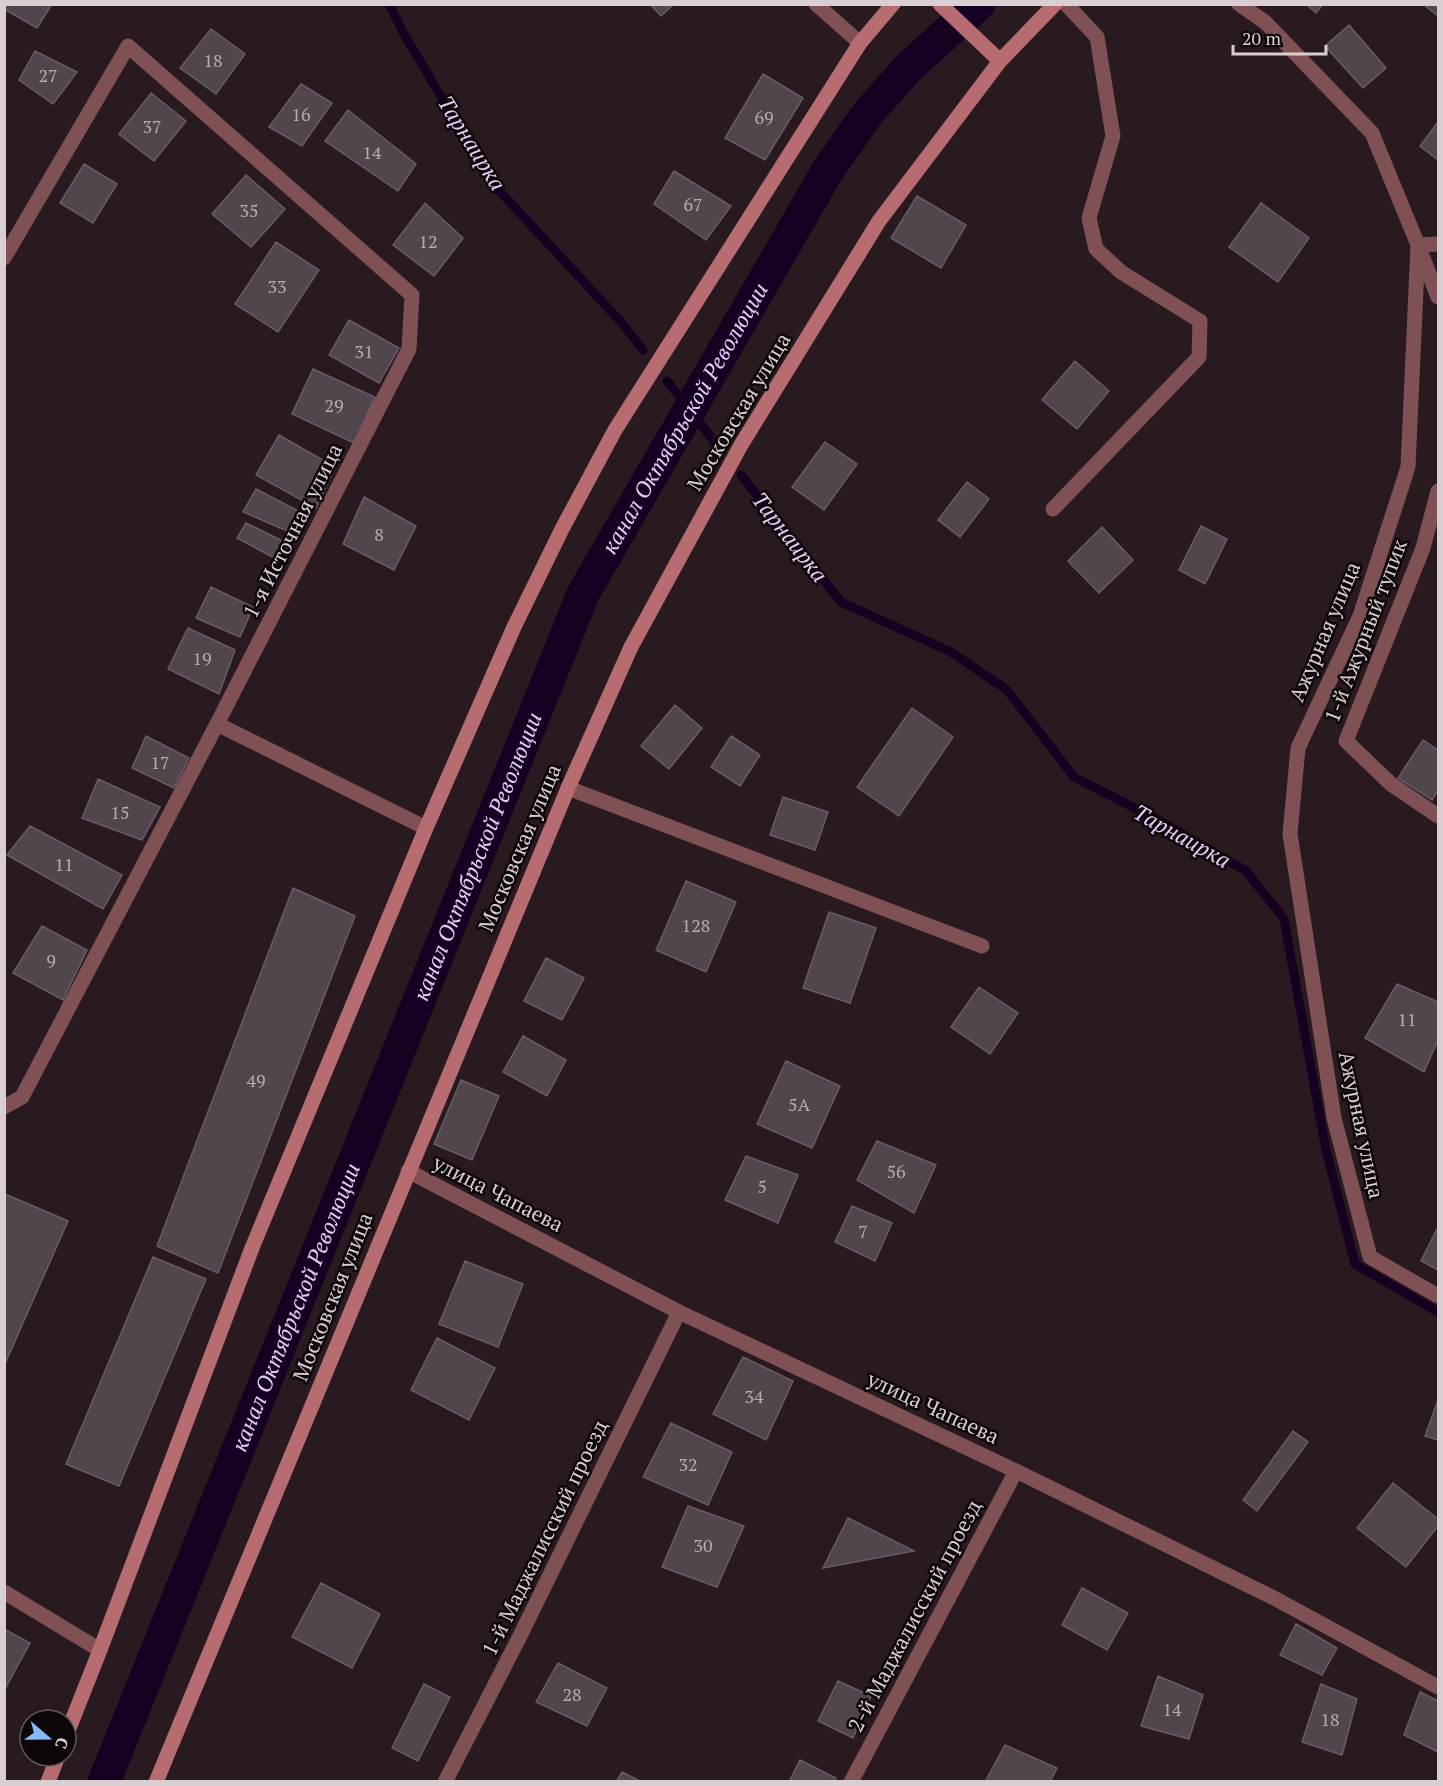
<svg xmlns="http://www.w3.org/2000/svg" width="1443" height="1786" font-family="'PT Serif',serif">
  <style>
    .lines { fill: none; stroke-linecap: round; stroke-linejoin: round }
    .stream { stroke: #160022; stroke-width: 9 }
    .canal { stroke: #160022; stroke-width: 33 }
    .building { fill: #51454e; stroke: #695c66; stroke-width: 1.5 }
    .minor { stroke: #805154; stroke-width: 15 }
    .secondary { stroke: #b76c72; stroke-width: 15 }
    .labels { text-anchor: middle; stroke-width: 5; stroke-linejoin: round; paint-order: stroke }
    .number-label { font-size: 18px; fill: #b7acb1 }
    .street-label { font-size: 21px; fill: #d9cfd2; stroke: #0d0709 }
    .water-label { font-size: 22px; font-style: italic; fill: #e7cbf6; stroke: #0d0709 }
  </style>
  <rect width="100%" height="100%" fill="#281a1f"/>
  <g class="lines">
    <path class="stream" d="M389,4L404,34L493,184L621,322L643,350
      M667,381L717,445
      M741,475L841,602L951,652L1007,690L1074,777L1158,820L1246,871L1284,919L1326,1150L1355,1264L1438,1312"/>
    <path class="canal" id="s1" d="M104,1782L583,594L828,170L868,113L910,66L979,4"/>
  </g>
  <path class="building" d="M4,4H52L37,28L4,9Z
    M650,4H674L661,16Z
    M1306,4H1323L1316,13Z
    M1438,4V16L1424,5V4Z
    M1349,25L1386,68L1363,88L1325,46Z
    M211,29L245,54L216,94L180,68Z
    M35,51L77,72L53,104L19,80Z
    M763,74L803,98L765,160L725,138Z
    M301,84L332,103L302,146L269,127Z
    M151,93L186,121L154,161L119,134Z
    M348,110L416,164L398,191L325,141Z
    M1438,122V160L1420,146Z
    M84,164L117,184L93,223L60,203Z
    M674,171L731,206L706,240L654,204Z
    M246,175L285,209L251,247L212,214Z
    M917,196L966,225L941,268L891,238Z
    M425,203L463,238L434,276L393,245Z
    M1261,203L1309,238L1278,282L1229,247Z
    M276,242L319,270L278,332L235,304Z
    M349,320L399,348L379,383L329,355Z
    M1075,361L1109,391L1077,429L1042,400Z
    M313,369L375,397L354,443L292,414Z
    M279,435L335,467L316,508L256,475Z
    M825,442L857,464L824,510L792,487Z
    M967,482L989,499L960,537L938,520Z
    M256,489L308,516L297,535L243,512Z
    M364,497L416,526L394,570L343,544Z
    M246,523L289,544L280,561L237,538Z
    M1201,526L1227,539L1205,584L1179,570Z
    M1102,527L1133,560L1099,593L1068,561Z
    M211,587L253,607L240,637L196,618Z
    M188,628L235,650L219,694L168,669Z
    M675,705L702,728L669,769L641,746Z
    M912,708L953,737L899,816L857,787Z
    M146,736L189,758L174,788L132,768Z
    M731,736L760,755L740,786L711,767Z
    M1423,740L1438,750V790L1432,800L1398,778Z
    M98,779L160,807L142,840L82,818Z
    M783,797L828,812L815,850L770,835Z
    M30,826L122,875L103,909L7,855Z
    M686,881L736,902L706,972L656,950Z
    M293,888L355,916L218,1273L157,1246Z
    M829,912L876,928L850,1003L803,988Z
    M42,926L87,950L63,1000L13,973Z
    M546,958L584,978L562,1020L524,1001Z
    M1397,984L1438,1002V1040L1424,1072L1365,1038Z
    M979,987L1018,1013L990,1054L951,1027Z
    M523,1036L566,1060L547,1096L503,1072Z
    M786,1061L840,1086L812,1148L757,1124Z
    M461,1080L499,1096L472,1160L434,1144Z
    M877,1141L936,1165L914,1213L857,1180Z
    M746,1156L798,1175L778,1223L725,1200Z
    M5,1194L68,1221L4,1366V1195Z
    M852,1206L892,1223L875,1261L835,1242Z
    M1438,1227V1270L1421,1261Z
    M153,1257L206,1279L119,1486L66,1464Z
    M465,1261L523,1284L498,1347L439,1324Z
    M437,1338L495,1368L469,1420L411,1390Z
    M743,1357L793,1381L766,1440L713,1414Z
    M1438,1400V1440L1425,1436Z
    M671,1423L732,1452L708,1505L643,1477Z
    M1293,1431L1308,1442L1257,1511L1243,1500Z
    M1393,1483L1438,1519V1526L1406,1567L1357,1528Z
    M688,1506L744,1526L717,1587L662,1567Z
    M848,1518L914,1551L823,1568Z
    M321,1583L380,1614L352,1668L292,1637Z
    M1082,1588L1128,1613L1107,1650L1062,1625Z
    M1296,1624L1337,1648L1322,1675L1280,1655Z
    M4,1629L30,1643L6,1687H4Z
    M558,1663L607,1688L587,1726L536,1702Z
    M1158,1676L1203,1695L1189,1739L1141,1726Z
    M838,1681L871,1696L853,1738L818,1721Z
    M424,1684L450,1697L418,1761L392,1748Z
    M1321,1684L1357,1699L1342,1755L1302,1742Z
    M1420,1692L1438,1701V1752L1404,1735Z
    M1005,1745L1057,1768L1050,1782H985Z
    M800,1760L836,1778L834,1782H789Z
    M622,1772L642,1782H616Z"/>
  <g class="lines">
    <path class="minor" d="M816,4L860,43
      M1239,4L1265,22L1372,133L1418,245L1408,467L1360,616L1298,748L1290,834L1334,1118L1370,1257L1438,1296
      M1438,244L1418,245L1438,297
      M4,258L128,46L412,295L409,349L217,724L22,1097L4,1107
      M1438,491L1423,548L1346,741L1391,784L1438,816
      M1053,509L1199,357L1200,321L1121,272L1096,249L1089,218L1113,136L1097,37L1066,4
      M217,724L426,828
      M568,788L982,946
      M408,1171L679,1312L1016,1471L1274,1598L1438,1687
      M4,1592L100,1650
      M445,1782L520,1636L679,1312
      M851,1782L1016,1471"/>
    <path class="secondary" d="M940,4L1000,61
      M66,1736L100,1650L252,1248L426,828L514,627L562,529L615,430L860,43L893,4
      M48,1782L58,1756
      M156,1782L568,788L631,647L741,445L879,221L1000,61L1055,4"/>
  </g>
  <g class="labels">
    <g class="number-label">
      <text x="213" y="67">18</text>
      <text x="48" y="82">27</text>
      <text x="301" y="121">16</text>
      <text x="764" y="124">69</text>
      <text x="152" y="133">37</text>
      <text x="372" y="159">14</text>
      <text x="693" y="211">67</text>
      <text x="249" y="217">35</text>
      <text x="428" y="248">12</text>
      <text x="277" y="293">33</text>
      <text x="364" y="358">31</text>
      <text x="334" y="412">29</text>
      <text x="379" y="541">8</text>
      <text x="202" y="665">19</text>
      <text x="160" y="769">17</text>
      <text x="120" y="819">15</text>
      <text x="64" y="871">11</text>
      <text x="696" y="932">128</text>
      <text x="51" y="967">9</text>
      <text x="1407" y="1026">11</text>
      <text x="256" y="1087">49</text>
      <text x="799" y="1111">5А</text>
      <text x="896" y="1178">56</text>
      <text x="762" y="1193">5</text>
      <text x="863" y="1238">7</text>
      <text x="754" y="1403">34</text>
      <text x="688" y="1471">32</text>
      <text x="703" y="1552">30</text>
      <text x="572" y="1701">28</text>
      <text x="1172" y="1716">14</text>
      <text x="1330" y="1726">18</text>
    </g>
    <g class="street-label">
      <text transform="translate(739 412) rotate(-59)" y="7">Московская улица</text>
      <text transform="translate(293 531) rotate(-63)" y="7">1-я Источная улица</text>
      <text transform="translate(1366 631) rotate(-69)" y="7">1-й Ажурный тупик</text>
      <text transform="translate(1325 632) rotate(-67)" y="7">Ажурная улица</text>
      <text transform="translate(520 848) rotate(-67)" y="7">Московская улица</text>
      <text transform="translate(1361 1125) rotate(78)" y="7">Ажурная улица</text>
      <text transform="translate(498 1194) rotate(27)" y="7">улица Чапаева</text>
      <text transform="translate(333 1297) rotate(-68)" y="7">Московская улица</text>
      <text transform="translate(933 1408) rotate(25)" y="7">улица Чапаева</text>
      <text transform="translate(545 1538) rotate(-64)" y="7">1-й Маджалисский проезд</text>
      <text transform="translate(915 1616) rotate(-62)" y="7">2-й Маджалисский проезд</text>
    </g>
    <g class="water-label">
      <text transform="translate(472 143) rotate(58)" y="8">Тарнаирка</text>
      <text dy="8" stroke="none"><textPath href="#s1" startOffset="1484">канал Октябрьской Революции</textPath></text>
      <text transform="translate(790 537) rotate(52)" y="8">Тарнаирка</text>
      <text transform="translate(1182 836) rotate(29)" y="8">Тарнаирка</text>
      <text dy="8" stroke="none"><textPath href="#s1" startOffset="998">канал Октябрьской Революции</textPath></text>
      <text dy="8" stroke="none"><textPath href="#s1" startOffset="512">канал Октябрьской Революции</textPath></text>
    </g>
  </g>
  <rect width="1443" height="1786" fill="none" stroke="#d9cfd2" stroke-width="12"/>
  <g transform="translate(48 1738) rotate(110)"><circle r="28" fill="#0d0709" stroke="#5f5759" stroke-width="1.5"/>
  <path d="M0-4.5L10 22L0 15L-10 22Z" fill="#86bbfb"/>
  <text y="-9" font-size="16" font-weight="bold" text-anchor="middle" fill="#d9cfd2">С</text>
  </g>
  <path d="M1233 45v9h93v-9" fill="none" stroke="#d9cfd2" stroke-width="3"/>
  <text x="1242" y="45" font-size="18" fill="#d9cfd2" stroke="#0d0709" stroke-width="4.5" paint-order="stroke">20 m</text>
</svg>
